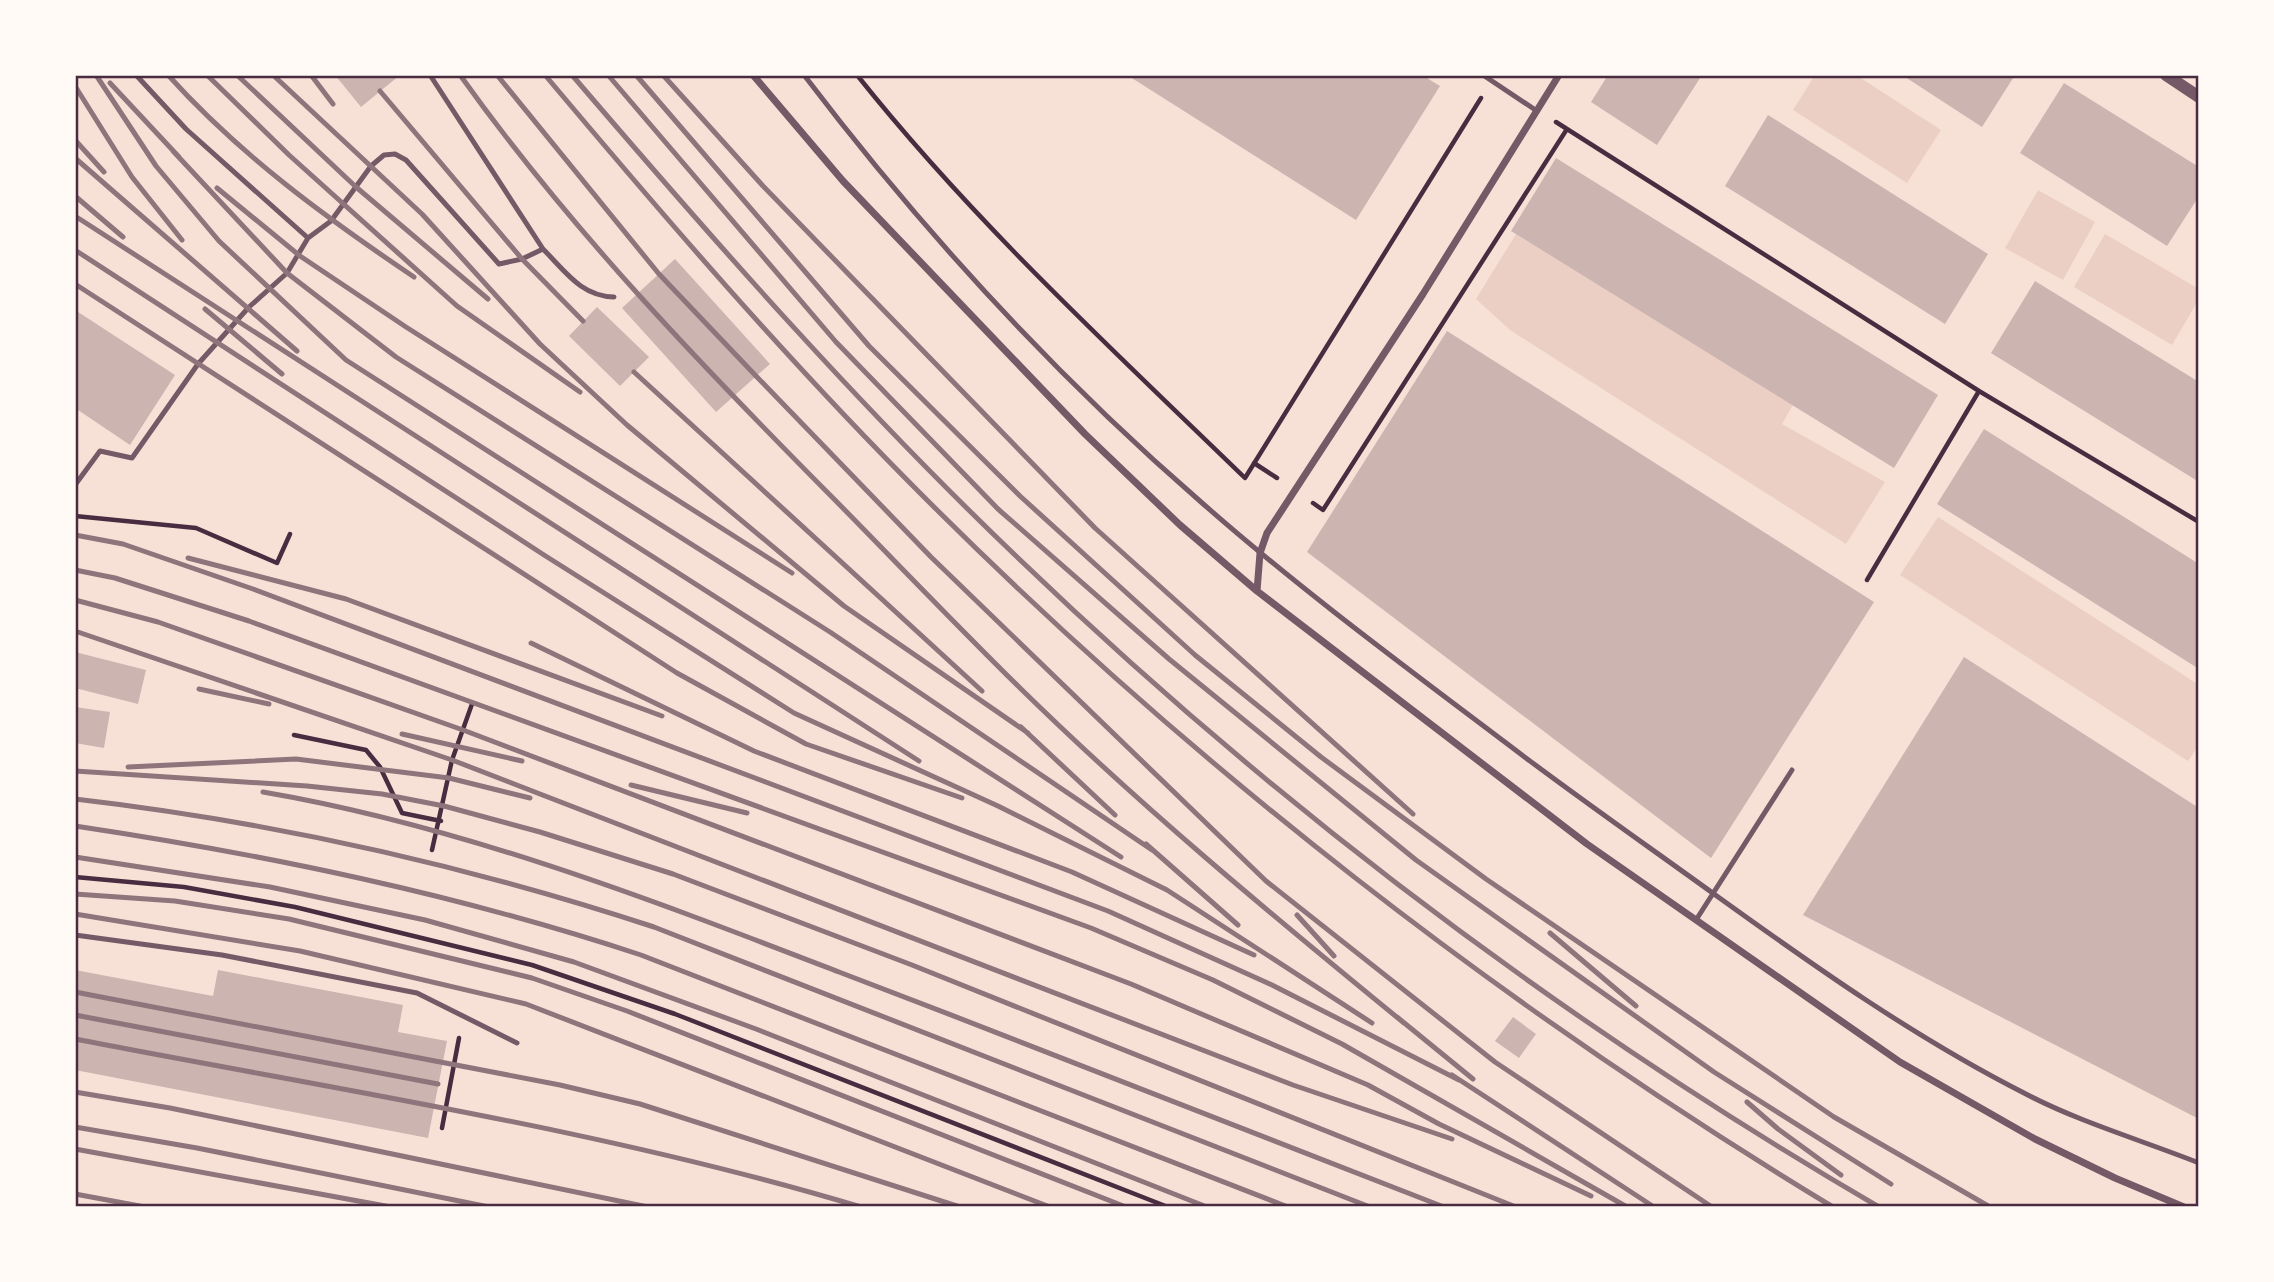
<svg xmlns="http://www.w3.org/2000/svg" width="2274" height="1282" font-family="Jost,sans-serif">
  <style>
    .green { fill: #ebcfc5 }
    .building { fill: #ccb4b1 }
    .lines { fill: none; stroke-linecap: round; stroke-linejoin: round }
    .path { stroke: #4a2c40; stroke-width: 4.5 }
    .service { stroke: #755966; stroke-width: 5 }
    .minor { stroke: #755966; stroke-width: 7 }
    .tertiary { stroke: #755966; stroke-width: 12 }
    .rail { stroke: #8f747c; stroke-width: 5 }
    .neatline { fill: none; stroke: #4a2c40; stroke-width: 2.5 }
  </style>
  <rect width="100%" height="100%" fill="#f7e1d7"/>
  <path class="green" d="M1815,75H1856L1941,130L1907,183L1793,110Z
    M2038,190L2095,222L2063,280L2005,248Z
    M1516,234L1793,405L1782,424L1885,482L1846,544L1510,330L1476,299Z
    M2105,234L2199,289V299L2172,345L2074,287Z
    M1938,517L2199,685V745L2188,761L1900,575Z"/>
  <path class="building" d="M335,75H400L361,107Z
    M1127,75H1422L1440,86L1356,220Z
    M1608,75H1702L1657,145L1591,102Z
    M1902,75H2015L1982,127Z
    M2064,83L2199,167V196L2167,246L2020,153Z
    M1768,115L1988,254L1945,324L1725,186Z
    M1556,158L1938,395L1894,468L1511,231Z
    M675,259L770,364L716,412L622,308Z
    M2035,281L2199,382V482L1991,353Z
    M597,307L649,357L620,386L569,336Z
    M75,310L175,375L130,445L75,408Z
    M1447,331L1874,602L1711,858L1307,552Z
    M1984,429L2199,564V669L1937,504Z
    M75,652L146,670L138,704L75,688Z
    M1964,657L2199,808V1119L1803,915Z
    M75,707L110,712L104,748L75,743Z
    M75,970L213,996L218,970L403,1005L398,1032L447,1041L428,1138L75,1070Z
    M1513,1017L1536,1034L1519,1058L1495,1041Z"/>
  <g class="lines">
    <path class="path" d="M857,75C973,221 1112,349 1245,478L1481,98
      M1556,122L1979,391L2199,522
      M1254,463L1277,478
      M1313,503L1323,510L1567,129
      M75,516L196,528L277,563L290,534
      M1867,580L1979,391
      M294,735L366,750L380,767L402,813L441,821
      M432,850L452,760L472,704
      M75,877L184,887L295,907L532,965L675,1014L1168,1207
      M442,1128L459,1038"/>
    <path class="service" d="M136,75L186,129L308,238
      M430,75L543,249
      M804,75C921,229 1055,375 1201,502C1302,591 1411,671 1518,752C1583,801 1649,847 1714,894C1814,966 1914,1037 2024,1093C2079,1122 2141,1140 2199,1163
      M1483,75L1537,111
      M75,485L100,451L132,458L198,364L249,307L287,273L308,238L331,221L371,166L384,155L395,154L406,160L499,264L522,259L543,249C566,272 581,296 614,297
      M1696,920L1792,770
      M75,935L222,955L417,993L517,1043"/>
    <path class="minor" d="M753,75L843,181L1085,434L1180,525L1257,591L1587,844L1900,1062L2035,1139L2115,1178L2184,1207
      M1257,591L1260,553L1267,533L1423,294L1559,75"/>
    <path class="tertiary" d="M2166,75L2199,97"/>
    <path class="rail" d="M96,75L156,166L219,241L346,360L1121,857
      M168,75C240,155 325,217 414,277
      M207,75L289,155L457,306L580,392
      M237,75L356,187L488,299
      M273,75L422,214L540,344L627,425L844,606L1028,733
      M311,75L333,104
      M460,75C570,229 701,365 834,499C895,561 956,625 1018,686C1140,806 1272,915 1404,1023
      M497,75L659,274L756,376L931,557L1266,881L1495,1062L1712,1207
      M545,75C666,219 788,361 921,494C1193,767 1503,1007 1833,1207
      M572,75C714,241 858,405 1016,556C1276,806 1567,1025 1879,1207
      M608,75L836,342L998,509L1169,659L1416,860L1714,1072L1891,1184
      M636,75L869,346L1020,496L1195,655L1321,757L1486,879L1834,1117L1990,1207
      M663,75L763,186L1095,528L1413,814
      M110,83L179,157
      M75,86L132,177L182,240
      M380,91L522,259L583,321
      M75,140L104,172
      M173,151L287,273L396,357L830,632L1152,850
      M75,158L297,351
      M217,188L300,256L406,327L792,573
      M75,196L123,237
      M75,216L919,761
      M75,250L544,555L794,713L998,806L1167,890L1372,1023
      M75,284L677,673L806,744L962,798
      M205,309L282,374
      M634,372L982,691
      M75,535L123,544L253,589L1108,911L1272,985L1459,1080
      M188,558L346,599L662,716
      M75,570L115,578L249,621L1091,928L1213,980L1342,1044L1627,1207
      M75,600L158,622L463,730L1131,984L1368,1085L1439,1124L1591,1196
      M75,631L452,760L1293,1085L1452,1139
      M531,643L754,751L1072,872L1254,955
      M199,689L269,704
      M1021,727L1115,815
      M402,734L522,761
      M128,767L296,759L449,778L530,798
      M75,771L307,786L382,794L444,806L540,832L673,874L912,965L1516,1207
      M631,785L747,813
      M263,792C462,826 652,900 839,972C1041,1049 1242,1128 1444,1207
      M75,799C273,822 465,865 654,927L1370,1207
      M75,826C268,855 456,894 641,955L1288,1207
      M1146,844L1238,925
      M75,857L270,887L425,920L574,962L756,1029L1207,1207
      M75,894L175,901L289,919L532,978L627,1011L1126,1207
      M75,914L300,951L526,1004L1050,1207
      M1297,915L1334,956
      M1550,933L1636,1006
      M75,992L560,1085L640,1104L960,1207
      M75,1015L438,1084
      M1397,1017L1473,1079
      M75,1039C338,1090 605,1130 861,1207
      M1452,1075L1654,1207
      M75,1092L170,1108L648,1207
      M1747,1102L1778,1129L1841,1175
      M75,1127L197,1148L489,1207
      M75,1149L391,1207
      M75,1194L145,1207"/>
  </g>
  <rect width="2274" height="1282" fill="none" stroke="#fffaf5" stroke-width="154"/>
  <rect x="77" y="77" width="2120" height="1128" class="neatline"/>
</svg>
